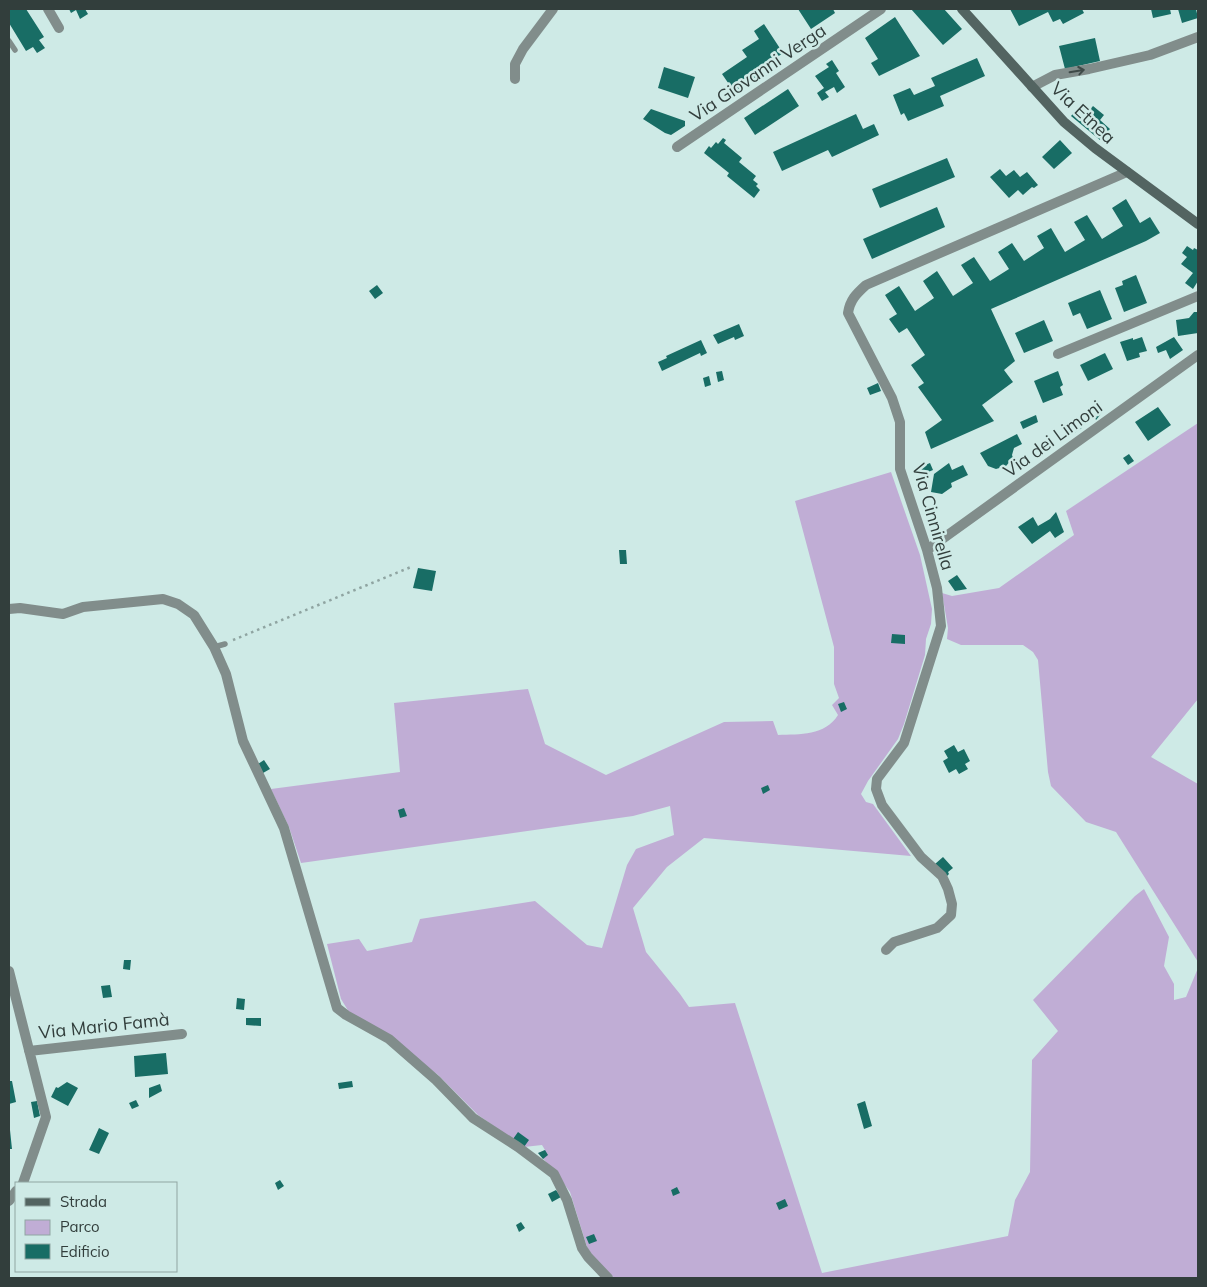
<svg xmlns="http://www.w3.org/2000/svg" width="1207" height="1287" font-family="Mulish,sans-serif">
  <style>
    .green { fill: #c0add5 }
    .building { fill: #186d65 }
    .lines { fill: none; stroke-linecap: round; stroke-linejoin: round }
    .path { stroke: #8fa4a1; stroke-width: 2.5; stroke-dasharray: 2.5 4; stroke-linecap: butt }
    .lane { stroke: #818d8b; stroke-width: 5.5 }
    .street { stroke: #818d8b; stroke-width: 10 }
    .secondary { stroke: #536461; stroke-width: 10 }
    .oneway { stroke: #3e4a48 }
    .labels { text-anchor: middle; stroke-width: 5; stroke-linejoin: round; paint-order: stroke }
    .street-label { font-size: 18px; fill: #323e3c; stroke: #ceeae6 }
  </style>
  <rect width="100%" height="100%" fill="#ceeae6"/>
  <path class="green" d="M1198,423V699L1151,757L1198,784V962L1116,832L1086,822L1051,786L1048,772L1038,660L1033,652L1023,645H961L947,639L948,628L942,593L952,596L999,588L1074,535L1066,511Z
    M891,472L920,555L932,609L931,624L926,639L925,655L904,724L898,739L868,781L861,794L866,802L873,804L911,856L704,838L667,867L633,908L646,952L680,994L689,1007L735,1003L822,1273L1008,1236L1015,1200L1030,1172L1032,1060L1058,1031L1033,1000L1135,896L1144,889L1169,937L1164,966L1174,984V1000L1186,997L1198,968V1278H614L592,1255L587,1247L570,1192L556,1173L538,1153L545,1150L542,1145L524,1147L478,1115L437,1074L349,1012L341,999L327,944L359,939L367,951L412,942L420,919L535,901L587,945L602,948L627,865L636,849L674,835L670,806L633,816L301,863L289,827L271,789L400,772L394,703L528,689L545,744L606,775L724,722L773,721L778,735C800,734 825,736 838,715L832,705L839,698L834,684V647L795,501Z"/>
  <path class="building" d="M11,9H26L44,37L39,40L45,48L37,53L33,47L26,51L9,23V11Z
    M69,9H85L88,14L80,19L76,10L71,13Z
    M798,9H833L835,13L811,29Z
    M911,9H944L962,29L943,45Z
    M1010,9H1082L1084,13L1063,24L1060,19L1053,22L1048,12L1019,26Z
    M1151,9H1170L1171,14L1153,18Z
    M1178,9H1196L1198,18L1182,23Z
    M895,17L920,56L879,76L871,63L878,59L865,38Z
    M764,24L783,53L773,60L778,68L761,79L760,77L735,93L722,74L747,57L742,50L759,39L754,31Z
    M1095,38L1100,61L1065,69L1059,46Z
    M977,58L985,76L940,96L944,106L908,121L904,113L901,115L893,95L910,88L914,95L935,86L931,78Z
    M832,60L839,71L836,73L845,87L837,93L834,87L825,92L829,97L822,101L817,93L824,88L815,76L829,67L826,64Z
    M664,67L695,77L688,98L658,88Z
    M788,89L799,106L755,135L744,118Z
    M1081,104L1089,111L1093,106L1104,115L1100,120L1110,129L1100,140L1071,116Z
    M651,109L685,121V126L671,135L665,133L643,119Z
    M856,114L863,129L874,124L879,135L832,157L828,150L782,171L773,152Z
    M723,138L726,140L724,143L742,158L739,162L756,176L753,180L758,184L756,186L760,190L754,198L727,176L729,173L704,153L709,146L711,148L716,142L718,144Z
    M1060,140L1072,153L1054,169L1042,157Z
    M947,158L955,177L880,208L872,189Z
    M1000,169L1006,176L1014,170L1020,177L1027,172L1038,185L1034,188L1032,187L1023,195L1018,190L1009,198L990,177Z
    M1126,199L1140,223L1150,217L1160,233L1146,241L991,309L1015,361L1004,370L1013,382L982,405L994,421L931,449L925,432L942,420L918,387L924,383L911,365L925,355L907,328L899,333L889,319L897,314L885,295L899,286L915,311L934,298L923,281L937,271L953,296L973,283L961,265L974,257L990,281L1009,269L998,252L1012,243L1024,261L1044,248L1037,236L1051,228L1065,252L1085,240L1074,222L1087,215L1102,239L1123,226L1112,208Z
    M937,207L945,227L872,259L863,239Z
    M1187,246L1193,250L1194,248L1198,250V281L1193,289L1185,283L1193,273L1181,264L1187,257L1182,253Z
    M1136,275L1147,303L1124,312L1115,288L1123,285L1122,281Z
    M377,285L383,293L375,299L369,291Z
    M1100,290L1112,319L1087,329L1080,313L1073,316L1068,303Z
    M1194,312H1198V333L1178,336L1176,320L1189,318Z
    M1044,320L1053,341L1024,353L1015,333Z
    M739,324L744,336L735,340L734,337L718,344L713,335Z
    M1142,337L1147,351L1139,353L1140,357L1127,361L1120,342L1133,338V340Z
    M1174,337L1183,350L1170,359L1166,350L1158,353L1156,347Z
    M701,340L707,353L701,356L700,353L662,371L658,362L667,358L666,356Z
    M1105,353L1113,369L1088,381L1080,365Z
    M722,371L724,380L718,382L716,372Z
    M1058,371L1063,385L1060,387L1063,395L1043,403L1034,381Z
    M709,376L711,385L705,387L703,378Z
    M878,383L881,391L870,395L867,388Z
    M1098,405L1101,414L1096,420L1091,408Z
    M1158,407L1171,425L1148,441L1135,422Z
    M1036,415L1038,422L1023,429L1020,422Z
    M1076,418L1082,428L1068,437L1062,428Z
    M1017,434L1022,444L1014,448L1012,455L1013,458L1006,466L996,469L988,466L980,453Z
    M1129,454L1134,461L1128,465L1123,458Z
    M930,463L933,470L921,475L918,468Z
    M949,463L952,470L963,465L968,475L951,483L952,487L942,494L931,492L934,474Z
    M1056,512L1064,532L1055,538L1050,531L1032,544L1018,527L1033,517L1038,526L1050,519Z
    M619,550H626L627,564H620Z
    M418,568L436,571L432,591L413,588Z
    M957,575L967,589L955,591L948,581Z
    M892,634L905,635V644L891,643Z
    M844,702L847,709L841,712L838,704Z
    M954,745L958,752L964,749L970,761L965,764L968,769L959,774L956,769L949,773L943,761L948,758L944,751Z
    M264,760L270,769L263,773L258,764Z
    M768,785L770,790L763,794L761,788Z
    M404,808L407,816L400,818L398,810Z
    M943,857L953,868L948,872L949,874L946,877L935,864Z
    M124,960H131L130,970L123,969Z
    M110,985L112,997L103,998L101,986Z
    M237,998L245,999L244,1010L236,1009Z
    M246,1018H261V1026L246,1025Z
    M166,1053L168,1074L135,1077L134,1056Z
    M9,1081H12L16,1102L9,1104Z
    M352,1081L353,1087L339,1089L338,1083Z
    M67,1082L78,1088L68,1106L51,1097L56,1087L58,1088Z
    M160,1084L162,1091L149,1098V1088Z
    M136,1100L139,1106L132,1109L129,1103Z
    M37,1101L40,1116L34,1118L31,1102Z
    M865,1101L872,1126L864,1129L857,1104Z
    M99,1128L109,1133L99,1154L89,1150Z
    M9,1130H10L12,1149H9Z
    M518,1132L529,1140L524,1147L513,1139Z
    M545,1150L548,1155L543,1159L538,1153Z
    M280,1180L284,1186L278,1190L275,1183Z
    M677,1187L680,1193L673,1196L671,1190Z
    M556,1190L561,1197L552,1202L548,1194Z
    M785,1199L788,1206L779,1210L776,1203Z
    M521,1222L525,1228L519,1232L516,1225Z
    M594,1234L597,1241L589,1244L586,1237Z"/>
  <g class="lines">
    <path class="path" d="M233,640L411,567"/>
    <path class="lane" d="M9,41L15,50
      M214,647L225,644"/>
    <path class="street" d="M48,9L59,28
      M515,79V64L523,49L553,9
      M1032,87L1055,75L1089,69L1150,55L1198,37
      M677,147L881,9
      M1058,354L1198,296
      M927,550L1198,355
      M9,609L20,608L63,614L83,607L163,599L178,604L194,615L214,647L226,674L243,741L284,828L337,1008L346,1015L389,1039L436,1080L473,1118L518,1147L554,1174L567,1200L582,1248L588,1257L608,1278
      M886,950L894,942L937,928L951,915L952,904L948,889L942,876L921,857L882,805L876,789L877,779L904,743L941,626L937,588L927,550L900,469V422L892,398L848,313C850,300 856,294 866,285L1127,172
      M9,971L46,1117L23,1183
      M29,1051L182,1034
      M9,1201L16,1191"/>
    <path class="secondary" d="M962,9L1064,122L1095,148L1198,224"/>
  </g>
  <defs><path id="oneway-shaft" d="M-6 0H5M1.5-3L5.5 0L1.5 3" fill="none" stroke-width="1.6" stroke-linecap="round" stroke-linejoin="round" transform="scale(1.25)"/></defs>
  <use class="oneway" href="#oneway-shaft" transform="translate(1077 71) rotate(-9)"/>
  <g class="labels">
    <g class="street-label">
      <text transform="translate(758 73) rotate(-34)" y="6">Via Giovanni Verga</text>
      <text transform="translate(1083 113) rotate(43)" y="6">Via Etnea</text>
      <text transform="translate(1053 439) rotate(-36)" y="6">Via dei Limoni</text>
      <text transform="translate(933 517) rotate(74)" y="6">Via Cinnirella</text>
      <text transform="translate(104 1026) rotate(-6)" y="6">Via Mario Famà</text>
    </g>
  </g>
  <rect width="1207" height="1287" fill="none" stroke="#323e3c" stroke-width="20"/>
  <rect x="15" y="1182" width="162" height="90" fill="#ceeae6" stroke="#90a5a2"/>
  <rect x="25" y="1198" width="25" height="8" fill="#536461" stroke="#90a5a2"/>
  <text x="60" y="1207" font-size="15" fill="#323e3c">Strada</text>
  <rect x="25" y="1220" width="25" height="15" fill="#c0add5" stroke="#90a5a2"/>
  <text x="60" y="1232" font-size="15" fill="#323e3c">Parco</text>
  <rect x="25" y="1244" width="25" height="15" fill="#186d65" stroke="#90a5a2"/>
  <text x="60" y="1257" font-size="15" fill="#323e3c">Edificio</text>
</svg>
